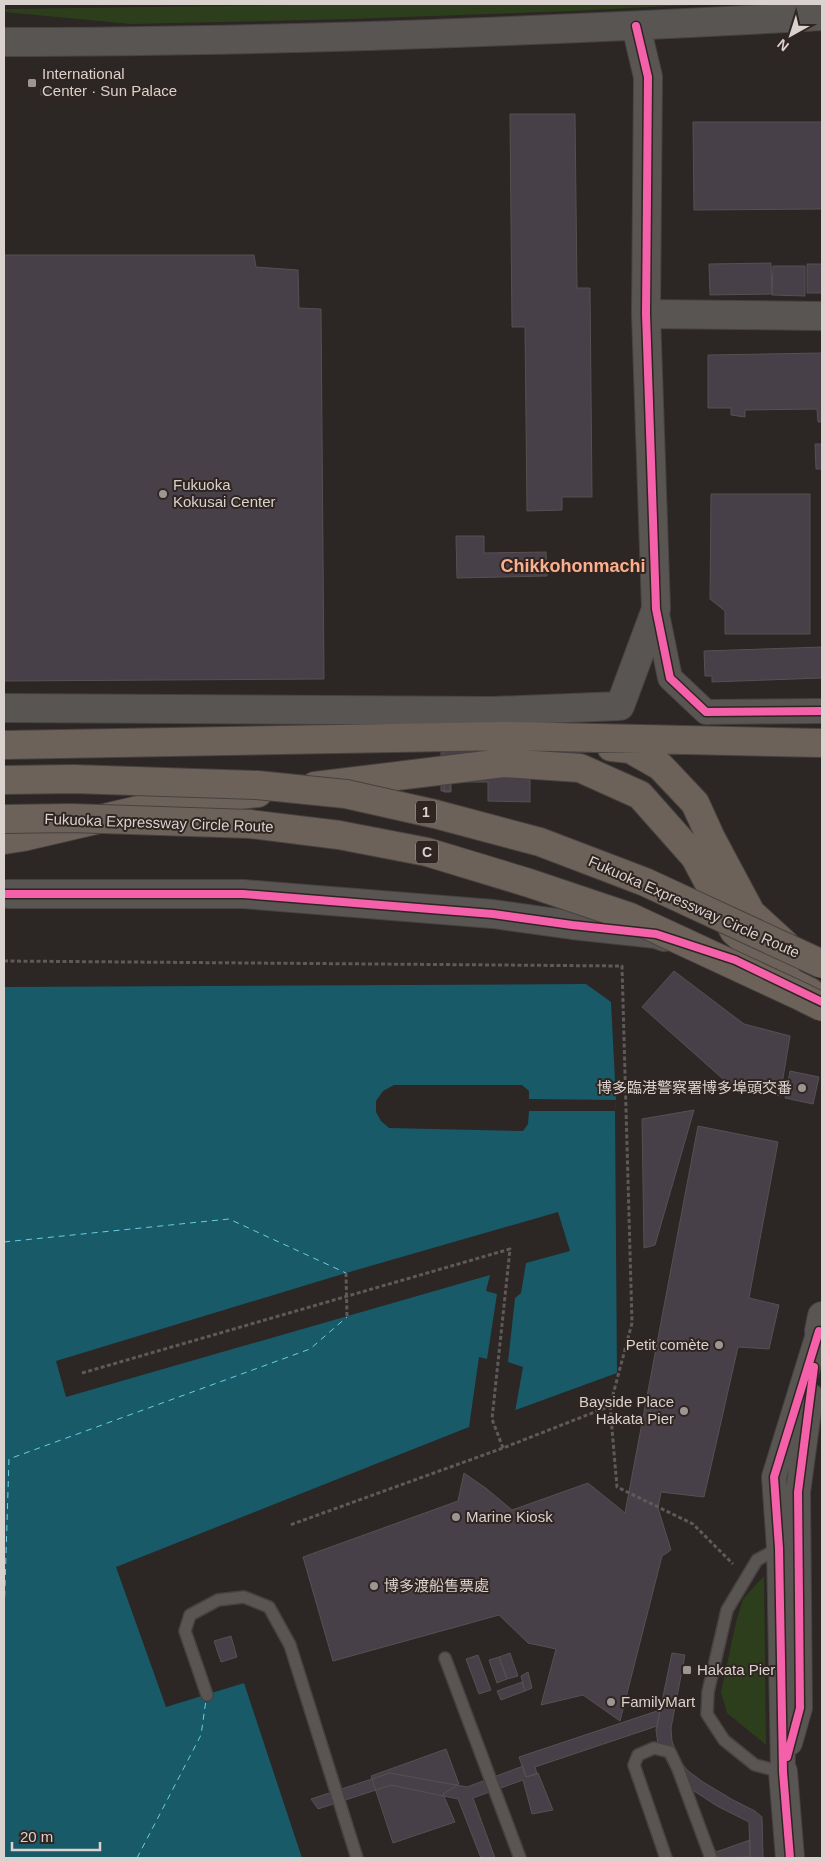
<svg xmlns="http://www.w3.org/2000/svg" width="826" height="1862" font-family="Arial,'Noto Sans JP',sans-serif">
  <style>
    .green { fill: #2d3e1c }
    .water { fill: #185a67 }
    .pier { fill: #2c2624 }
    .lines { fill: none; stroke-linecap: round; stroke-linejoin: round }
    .ferry { stroke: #67cfe7; stroke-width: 1; stroke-dasharray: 6 5; stroke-linecap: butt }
    .building { fill: #484048; stroke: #555152 }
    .service-casing { stroke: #474240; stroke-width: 14 }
    .minor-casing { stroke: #474240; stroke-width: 26 }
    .tertiary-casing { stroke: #474240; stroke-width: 30 }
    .motorway-casing { stroke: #474240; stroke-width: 30 }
    .path { stroke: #5e5a59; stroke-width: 3; stroke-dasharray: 4 2.5; stroke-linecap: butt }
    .service { stroke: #595553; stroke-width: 11 }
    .minor { stroke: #595553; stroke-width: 24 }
    .tertiary { stroke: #595553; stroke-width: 28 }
    .motorway { stroke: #6d625a; stroke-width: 28 }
    .motorway-bridge-casing { stroke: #474240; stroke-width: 30; stroke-linecap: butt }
    .motorway-bridge { stroke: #6d625a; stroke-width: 28 }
    .cycleway-casing { stroke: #302520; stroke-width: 11 }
    .cycleway { stroke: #f560ab; stroke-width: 8 }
    .poi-dot { fill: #9c9693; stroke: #302520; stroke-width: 2 }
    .labels { text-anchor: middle; stroke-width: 4; stroke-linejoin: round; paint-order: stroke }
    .shield { fill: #302520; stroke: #a69e9a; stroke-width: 1 }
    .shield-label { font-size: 14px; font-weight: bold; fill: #d9d2cf }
    .poi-label { font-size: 15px; fill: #d9d2cf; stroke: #302520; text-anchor: start }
    .street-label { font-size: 15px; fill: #d9d2cf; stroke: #302520 }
    .quarter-label { font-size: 18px; font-weight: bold; fill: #fbaf8f; stroke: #302520 }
  </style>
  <rect width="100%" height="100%" fill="#2c2624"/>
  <path class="green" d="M358,4H710L570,11L350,19L131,24L4,12V9Z
    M764,1576L766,1745L727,1713L721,1692L736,1622L743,1599Z"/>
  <path class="water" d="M586,984L611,1002L616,1100L615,1111L617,1373L469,1427L116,1567L166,1707L244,1683L302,1858H4V987Z"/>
  <path class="pier" d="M394,1085H522L529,1091V1099L616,1100L615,1111H529L528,1124L523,1131L389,1128L381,1121L376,1112V1101L383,1091Z
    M558,1212L570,1251L526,1263L521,1293L515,1298L508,1362L523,1367L515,1412L469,1427L479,1357L487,1359L497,1294L486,1291L490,1275L66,1397L56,1361L346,1273Z"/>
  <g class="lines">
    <path class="ferry" d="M4,1242L229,1219L346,1273
      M4,1619L9,1459L310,1349L347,1317
      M137,1858L201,1735L206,1700"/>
  </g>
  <path class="building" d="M41,89H57L58,95H41Z
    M510,114H575L577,288H590L592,497H562V510L527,511L525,327H512Z
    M693,122H822V209L694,210Z
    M4,255H254L256,267L298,270L299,308L321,309L324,679L4,681Z
    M771,263L772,294L710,295L709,264Z
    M807,264H822V293H807Z
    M773,266H805V296L772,295Z
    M822,353V422H818L817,409L745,410V417L731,415V408H708V355Z
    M815,444H822V469H816Z
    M711,494H810V634H725V611L710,599Z
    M456,536H484V553L546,552L547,576L457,578Z
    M822,647V678L712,682V676H705L704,651Z
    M444,750L530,751V802L488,801V782H451V792H444Z
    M441,751L477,752V781H450V791H441Z
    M674,971L744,1024L790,1036L780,1096L750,1088L741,1095L642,1007Z
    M790,1071L819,1077L813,1104L785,1098Z
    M694,1110L655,1245L644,1248L642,1119Z
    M698,1126L778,1142L749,1298L779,1305L769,1349L738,1347L704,1497L661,1492L658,1508L671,1550L662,1556L620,1721L583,1695L541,1705L556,1649L528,1643L499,1615L333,1661L303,1557L458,1501L464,1473L487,1489L512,1510L588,1483L625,1513Z
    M231,1636L237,1657L221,1662L214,1641Z
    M510,1653L518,1676L507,1679L499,1657Z
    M672,1653L685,1655L671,1728L672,1741L679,1759L687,1770L703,1782L733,1800L755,1811L762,1817L763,1858H750L749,1822L717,1806L677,1780L658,1744L656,1730Z
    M478,1655L491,1690L479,1694L466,1659Z
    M499,1657L507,1679L497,1683L489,1660Z
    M528,1672L532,1688L525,1691L521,1676Z
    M522,1682L525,1691L501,1700L497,1691Z
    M660,1710L657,1726L535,1767L537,1774L526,1777L519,1757Z
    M446,1749L459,1784L443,1794L455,1822L393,1843L371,1776Z
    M523,1766L526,1777L538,1773L553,1810L532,1814L523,1780L473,1798L495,1858H481L458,1799L391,1785L318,1809L311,1799L390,1773L467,1787Z
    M750,1840V1857L708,1858L706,1853L715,1850L716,1852Z"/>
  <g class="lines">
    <defs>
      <path id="service" d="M779,1548L757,1560L727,1610L708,1692L707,1714L724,1740L755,1765L783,1772
        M445,1658L520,1858
        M207,1695L185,1631L190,1615L218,1600L244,1597L269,1607L290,1645L357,1858
        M666,1858L634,1765L638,1755L654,1748L670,1752L678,1769L711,1858"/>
      <path id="minor" d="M656,609L670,678L706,712L822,711
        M790,1743L800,1708L798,1492L811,1396
        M783,1772L779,1548L774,1477L819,1331"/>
      <path id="tertiary" d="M4,42C277,42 550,31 822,16
        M646,314L822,316
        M4,708L493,711L620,706L656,609L646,314L648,77L636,26
        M8,894H243L493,914L572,925L656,934L664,937
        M819,1331L822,1316
        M783,1772L790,1858"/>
      <path id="motorway" d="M4,745L505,736L822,743
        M611,747L630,749L660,766L695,803L711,838L751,913L785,944
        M315,786L503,763L580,768L640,795L695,857L734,931L792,983L810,992
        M4,840L23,837L160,805L258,793"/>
    </defs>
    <use href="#service" class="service-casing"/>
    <use href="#minor" class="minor-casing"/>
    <use href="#tertiary" class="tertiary-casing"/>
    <use href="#motorway" class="motorway-casing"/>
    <path class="path" d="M4,961L622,966L632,1323L610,1406L503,1448L290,1525
      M346,1273L347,1317
      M82,1373L510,1249L492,1419L503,1448
      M610,1406L617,1487L693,1524L733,1564"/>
    <use href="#service" class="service"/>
    <use href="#minor" class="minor"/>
    <use href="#tertiary" class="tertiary"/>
    <use href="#motorway" class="motorway"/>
    <defs>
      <path id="motorway-bridge" d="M4,780L73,779L257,785L346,794L435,814L540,842L645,882L822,964
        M4,819L71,818L250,824L339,835L427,852L529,883L630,917L800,996L822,1007"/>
    </defs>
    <use href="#motorway-bridge" class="motorway-bridge-casing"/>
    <use href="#motorway-bridge" class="motorway-bridge"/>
    <defs>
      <path id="cycleway" d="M636,26L648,77L646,314L656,609L670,678L706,712L822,711
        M4,894H243L493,914L572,925L656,934L735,960L822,1002
        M787,1757L800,1708L798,1492L814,1367
        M790,1858L783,1772L779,1548L774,1477L819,1331"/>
    </defs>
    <use href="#cycleway" class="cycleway-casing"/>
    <use href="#cycleway" class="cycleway"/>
  </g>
  <g class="poi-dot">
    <rect x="27" y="78" width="10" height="10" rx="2.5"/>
    <circle cx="163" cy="494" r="5"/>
    <circle cx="802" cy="1088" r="5"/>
    <circle cx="719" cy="1345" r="5"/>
    <circle cx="684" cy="1411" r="5"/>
    <circle cx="456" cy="1517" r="5"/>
    <circle cx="374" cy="1586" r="5"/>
    <rect x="682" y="1665" width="10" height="10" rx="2.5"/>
    <circle cx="611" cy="1702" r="5"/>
  </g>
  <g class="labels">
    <g class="shield">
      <rect x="416" y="800.5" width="20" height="23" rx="4"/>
      <rect x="416" y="840.5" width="22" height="23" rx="4"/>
    </g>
    <g class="shield-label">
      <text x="426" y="817">1</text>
      <text x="427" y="857">C</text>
    </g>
    <g class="poi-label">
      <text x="42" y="79">International<tspan x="42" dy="17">Center · Sun Palace</tspan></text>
      <text x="173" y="490">Fukuoka<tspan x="173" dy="17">Kokusai Center</tspan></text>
      <text x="792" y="1093" text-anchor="end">博多臨港警察署博多埠頭交番</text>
      <text x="709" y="1350" text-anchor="end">Petit comète</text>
      <text x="674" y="1407" text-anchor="end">Bayside Place<tspan x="674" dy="17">Hakata Pier</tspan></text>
      <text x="466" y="1522">Marine Kiosk</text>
      <text x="384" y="1591">博多渡船售票處</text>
      <text x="697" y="1675">Hakata Pier</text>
      <text x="621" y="1707">FamilyMart</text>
    </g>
    <g class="street-label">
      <text transform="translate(159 823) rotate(2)" y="5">Fukuoka Expressway Circle Route</text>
      <text transform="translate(694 907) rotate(24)" y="5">Fukuoka Expressway Circle Route</text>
    </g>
    <g class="quarter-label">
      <text x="573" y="572">Chikkohonmachi</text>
    </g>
  </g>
  <rect width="826" height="1862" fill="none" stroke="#d9d2cf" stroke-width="10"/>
  <g transform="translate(791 35) rotate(219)" stroke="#302520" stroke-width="4" paint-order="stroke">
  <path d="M0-4L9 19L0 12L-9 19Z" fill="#d9d2cf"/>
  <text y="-8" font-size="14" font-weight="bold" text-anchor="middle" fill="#d9d2cf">N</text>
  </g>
  <path d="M12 1842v8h88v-8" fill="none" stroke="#d9d2cf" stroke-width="2.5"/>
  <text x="20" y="1842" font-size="15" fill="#d9d2cf" stroke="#302520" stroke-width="4" paint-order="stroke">20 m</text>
</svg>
